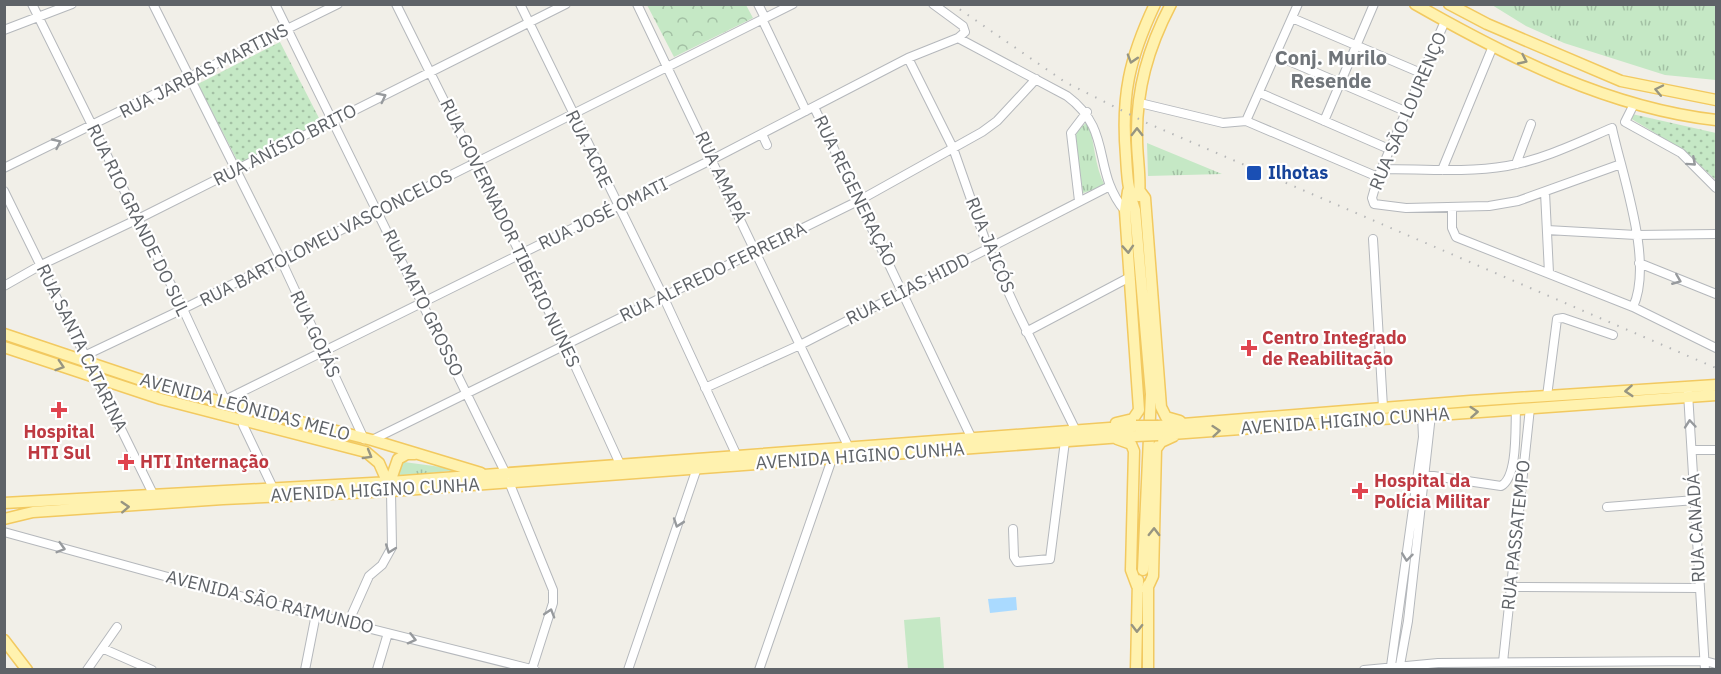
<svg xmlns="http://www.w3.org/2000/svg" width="1721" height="674" font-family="'IBM Plex Sans',sans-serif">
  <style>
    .grass { fill: url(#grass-dots) }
    .forest { fill: url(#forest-crowns) }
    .park { fill: url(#park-tufts) }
    .garden { fill: #c5e8c5 }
    .water { fill: #aadaff }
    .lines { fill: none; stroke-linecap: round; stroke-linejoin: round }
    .minor-casing { stroke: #b5b8bc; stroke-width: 10 }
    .major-casing { stroke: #f2c960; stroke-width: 13 }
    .minor { stroke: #fff; stroke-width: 8 }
    .major { stroke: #fff2af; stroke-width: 10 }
    .rail { stroke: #b6b7b8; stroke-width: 2; stroke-dasharray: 1.5 8; stroke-linecap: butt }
    .major-bridge-casing { stroke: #f2c960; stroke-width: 13; stroke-linecap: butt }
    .major-bridge { stroke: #fff2af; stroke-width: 10 }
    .oneway { stroke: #979581 }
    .oneway2 { stroke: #979a9d }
    .transit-dot { fill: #1a4fb4; stroke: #fff; stroke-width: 2 }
    .health-dot { fill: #e0444e; stroke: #fff; stroke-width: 2 }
    .labels { text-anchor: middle; stroke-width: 4.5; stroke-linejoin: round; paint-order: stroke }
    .street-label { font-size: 18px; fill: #5f6368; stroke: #fff }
    .transit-label { font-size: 18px; font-weight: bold; fill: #164399; stroke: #fff; text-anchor: start }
    .health-label { font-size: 18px; font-weight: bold; fill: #be3a42; stroke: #fff; text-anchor: start }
    .neighbourhood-label { font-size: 20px; font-weight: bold; fill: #70757a; stroke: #fff }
  </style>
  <defs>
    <pattern id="grass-dots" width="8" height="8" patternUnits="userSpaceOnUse" patternTransform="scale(1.5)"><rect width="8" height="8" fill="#c5e8c5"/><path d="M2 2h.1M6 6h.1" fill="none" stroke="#a3c0a4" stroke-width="1.8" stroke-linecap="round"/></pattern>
    <pattern id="forest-crowns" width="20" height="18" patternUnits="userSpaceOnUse" patternTransform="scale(1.5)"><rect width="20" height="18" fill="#c5e8c5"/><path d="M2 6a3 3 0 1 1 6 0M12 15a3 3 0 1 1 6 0" fill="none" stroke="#a3c0a4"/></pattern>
    <pattern id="park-tufts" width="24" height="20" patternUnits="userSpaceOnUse" patternTransform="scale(1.5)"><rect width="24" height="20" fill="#c5e8c5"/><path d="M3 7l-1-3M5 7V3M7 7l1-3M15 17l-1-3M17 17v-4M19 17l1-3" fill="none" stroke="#a3c0a4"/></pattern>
  </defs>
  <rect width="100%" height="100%" fill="#f1efe8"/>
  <path class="grass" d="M280,42L321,122L239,164L198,84Z
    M1632,114L1716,133V180L1683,150L1630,118Z"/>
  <path class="forest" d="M647,5H746L753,18L674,57Z"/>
  <path class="park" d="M1492,5H1716V80L1665,75L1564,43L1526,26Z
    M1088,121C1095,143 1094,165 1105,186L1083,193L1075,140L1077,131Z
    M1147,143L1222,174L1148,176Z
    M404,462L456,469L458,470L396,477L400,466Z"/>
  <path class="garden" d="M940,617L944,669H908L904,620Z"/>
  <path class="water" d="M1016,597L1017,610L990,613L988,599Z"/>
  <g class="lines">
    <defs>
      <path id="minor" d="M32,4L183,309L226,402
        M153,4L281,260L364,439
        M275,4L506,474
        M396,4L566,346L620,464L618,468
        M520,4L663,296L737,456
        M637,4L849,448
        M758,4L765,18
        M933,4L963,26L965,32L958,38
        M1292,18L1421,73
        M762,19L806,111
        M1445,21L1378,177L1372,198L1374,204L1406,208L1489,206L1518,201L1621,164
        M4,30L72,4
        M1275,55L1405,111
        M908,58L953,148L988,248L1017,311L1076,431
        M1260,93L1389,149
        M1144,104L1223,123L1246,121L1378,177
        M1634,104L1625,122L1681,153L1716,188
        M814,107L972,439
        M1246,121L1298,4
        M1324,121L1374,4
        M762,134L767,145
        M1516,164L1531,124
        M4,168L338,4
        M1381,169C1423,169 1466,173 1507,166C1542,160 1579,142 1612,128C1622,175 1654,262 1633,307
        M1442,170L1493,46
        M4,191L156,500
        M1545,192L1549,273
        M1079,201L1071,133L1087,112
        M1452,208V228L1456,237L1633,307L1716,348
        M1547,230L1636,235L1716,234
        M1373,239L1383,407
        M1639,263L1716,294
        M4,286L41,265L138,219L566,4
        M1026,332L1130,277
        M84,356L183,309L793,4
        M705,388L802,344L1110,186
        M1688,393L1705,670
        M1547,396L1557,319L1563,318L1613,335
        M225,400L713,159L908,58L958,38L1067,96C1114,131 1091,170 1125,211
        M247,410L243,425L273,488
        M372,440L860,200L982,132L997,121L1036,79
        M1692,450H1716
        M1420,474L1501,486C1518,477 1515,428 1516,409
        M509,482L553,590V603L532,669
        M1607,507L1695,500
        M1013,529L1014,557L1017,562L1050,559L1065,441
        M4,532L208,588L535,670
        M1509,587L1699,588
        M348,623L369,576L382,565L392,547L391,491
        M104,649L152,670
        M1503,662L1530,408
        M1400,665L1408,621L1431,415
        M1391,666L1423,437L1422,416
        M87,670L117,627
        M305,670L316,614
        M377,670L388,633
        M628,670L697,468
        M759,670L832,459
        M1364,670L1438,663L1705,661L1716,664"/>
      <path id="major" d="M1415,4C1508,57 1609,108 1716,120
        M1449,4L1487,24L1621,81L1716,100
        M1139,190L1145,198L1161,407L1166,417L1180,421
        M1139,196C1141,177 1137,158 1137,139C1136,90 1148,48 1171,4
        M4,334L162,387L372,440L481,473
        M4,347L161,399L366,452L379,463L390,488
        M1116,423L1133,419L1139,410L1125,211L1128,191
        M1158,426L1470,401L1716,385
        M1158,435L1716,395
        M1117,439L1131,444L1134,451L1131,570L1137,586
        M390,482L398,459L407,454H415
        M4,503L390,482L1136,426
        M4,519L33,512L223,499L391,491L1136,436
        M1143,570L1151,394L1135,210C1128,192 1127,175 1126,156C1121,96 1129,59 1155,4
        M1148,585V670
        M1147,589L1153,576L1156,449L1161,442L1174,436
        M4,640L27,670
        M1136,670L1138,580"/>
    </defs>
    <use href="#minor" class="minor-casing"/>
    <use href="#major" class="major-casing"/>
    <use href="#minor" class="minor"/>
    <use href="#major" class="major"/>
    <path class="rail" d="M952,4L1065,82L1147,123L1716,368"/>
    <defs>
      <path id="major-bridge" d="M1136,426H1158
        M1136,436L1158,435"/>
    </defs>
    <use href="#major-bridge" class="major-bridge-casing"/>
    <use href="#major-bridge" class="major-bridge"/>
  </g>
  <defs><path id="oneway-chevron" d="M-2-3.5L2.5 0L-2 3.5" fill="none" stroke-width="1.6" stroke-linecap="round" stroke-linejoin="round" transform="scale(1.5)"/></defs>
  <g class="oneway">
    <use href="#oneway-chevron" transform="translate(1132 59) rotate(107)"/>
    <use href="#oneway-chevron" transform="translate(1523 60) rotate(25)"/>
    <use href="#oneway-chevron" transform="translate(1659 90) rotate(-168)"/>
    <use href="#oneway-chevron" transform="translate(1137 132) rotate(-90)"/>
    <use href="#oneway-chevron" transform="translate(1128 249) rotate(86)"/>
    <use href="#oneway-chevron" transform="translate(60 366) rotate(18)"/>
    <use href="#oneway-chevron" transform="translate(1629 391) rotate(176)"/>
    <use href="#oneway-chevron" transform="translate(1474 412) rotate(-4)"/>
    <use href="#oneway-chevron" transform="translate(1216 431) rotate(-5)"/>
    <use href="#oneway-chevron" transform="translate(368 455) rotate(30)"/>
    <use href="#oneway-chevron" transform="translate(125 507) rotate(-3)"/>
    <use href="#oneway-chevron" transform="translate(1154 532) rotate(-89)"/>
    <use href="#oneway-chevron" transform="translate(1137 628) rotate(91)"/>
  </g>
  <g class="oneway2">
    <use href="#oneway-chevron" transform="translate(382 97) rotate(-27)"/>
    <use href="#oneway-chevron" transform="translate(57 143) rotate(-25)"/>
    <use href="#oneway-chevron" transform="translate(1692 162) rotate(42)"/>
    <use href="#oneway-chevron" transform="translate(1677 280) rotate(22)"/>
    <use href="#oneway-chevron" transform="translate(1690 424) rotate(-95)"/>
    <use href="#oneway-chevron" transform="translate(678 523) rotate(109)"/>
    <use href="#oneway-chevron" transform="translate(61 548) rotate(16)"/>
    <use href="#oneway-chevron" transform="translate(390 549) rotate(110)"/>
    <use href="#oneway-chevron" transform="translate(1407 557) rotate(97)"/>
    <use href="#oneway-chevron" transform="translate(550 613) rotate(-73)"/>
    <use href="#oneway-chevron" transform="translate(412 639) rotate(14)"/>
  </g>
  <rect class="transit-dot" x="1246" y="165" width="16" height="16" rx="3"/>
  <g class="health-dot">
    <path d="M1246 339h6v6h6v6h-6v6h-6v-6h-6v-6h6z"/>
    <path d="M56 401h6v6h6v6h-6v6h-6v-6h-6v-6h6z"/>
    <path d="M123 453h6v6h6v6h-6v6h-6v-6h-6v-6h6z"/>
    <path d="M1357 482h6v6h6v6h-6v6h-6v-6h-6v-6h6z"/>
  </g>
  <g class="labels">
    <g class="street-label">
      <text transform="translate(204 71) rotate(-27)" y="6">RUA JARBAS MARTINS</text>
      <text transform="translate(1408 111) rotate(-67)" y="6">RUA SÃO LOURENÇO</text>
      <text transform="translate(285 145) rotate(-27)" y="6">RUA ANÍSIO BRITO</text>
      <text transform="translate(589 149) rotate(64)" y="6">RUA ACRE</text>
      <text transform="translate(721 177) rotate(65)" y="6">RUA AMAPÁ</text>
      <text transform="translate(855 191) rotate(64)" y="6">RUA REGENERAÇÃO</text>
      <text transform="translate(603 214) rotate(-26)" y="6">RUA JOSÉ OMATI</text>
      <text transform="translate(138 220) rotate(64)" y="6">RUA RIO GRANDE DO SUL</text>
      <text transform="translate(510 233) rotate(64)" y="6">RUA GOVERNADOR TIBÉRIO NUNES</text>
      <text transform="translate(326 238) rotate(-27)" y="6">RUA BARTOLOMEU VASCONCELOS</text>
      <text transform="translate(990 245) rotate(68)" y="6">RUA JAICÓS</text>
      <text transform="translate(713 272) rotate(-26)" y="6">RUA ALFREDO FERREIRA</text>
      <text transform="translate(908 289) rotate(-27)" y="6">RUA ELIAS HIDD</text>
      <text transform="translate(423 303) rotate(64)" y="6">RUA MATO GROSSO</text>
      <text transform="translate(315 334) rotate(65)" y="6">RUA GOIÁS</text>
      <text transform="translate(82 348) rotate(64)" y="6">RUA SANTA CATARINA</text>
      <text transform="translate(245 407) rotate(15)" y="6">AVENIDA LEÔNIDAS MELO</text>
      <text transform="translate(1345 421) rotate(-4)" y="6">AVENIDA HIGINO CUNHA</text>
      <text transform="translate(860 456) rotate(-4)" y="6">AVENIDA HIGINO CUNHA</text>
      <text transform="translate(375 490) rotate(-3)" y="6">AVENIDA HIGINO CUNHA</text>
      <text transform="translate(1696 528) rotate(-93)" y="6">RUA CANADÁ</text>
      <text transform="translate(1516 535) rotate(-84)" y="6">RUA PASSATEMPO</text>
      <text transform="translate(270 602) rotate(14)" y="6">AVENIDA SÃO RAIMUNDO</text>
    </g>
    <g class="transit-label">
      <text x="1268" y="179">Ilhotas</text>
    </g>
    <g class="health-label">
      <text x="1262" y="344">Centro Integrado<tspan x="1262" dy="21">de Reabilitação</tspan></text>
      <text x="59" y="438" text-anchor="middle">Hospital<tspan x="59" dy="21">HTI Sul</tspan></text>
      <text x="140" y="468">HTI Internação</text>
      <text x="1374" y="487">Hospital da<tspan x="1374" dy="21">Polícia Militar</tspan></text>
    </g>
    <g class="neighbourhood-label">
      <text x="1331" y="65">Conj. Murilo<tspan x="1331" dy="23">Resende</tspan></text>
    </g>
  </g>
  <rect width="1721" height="674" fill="none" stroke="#5f6368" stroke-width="12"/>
</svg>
